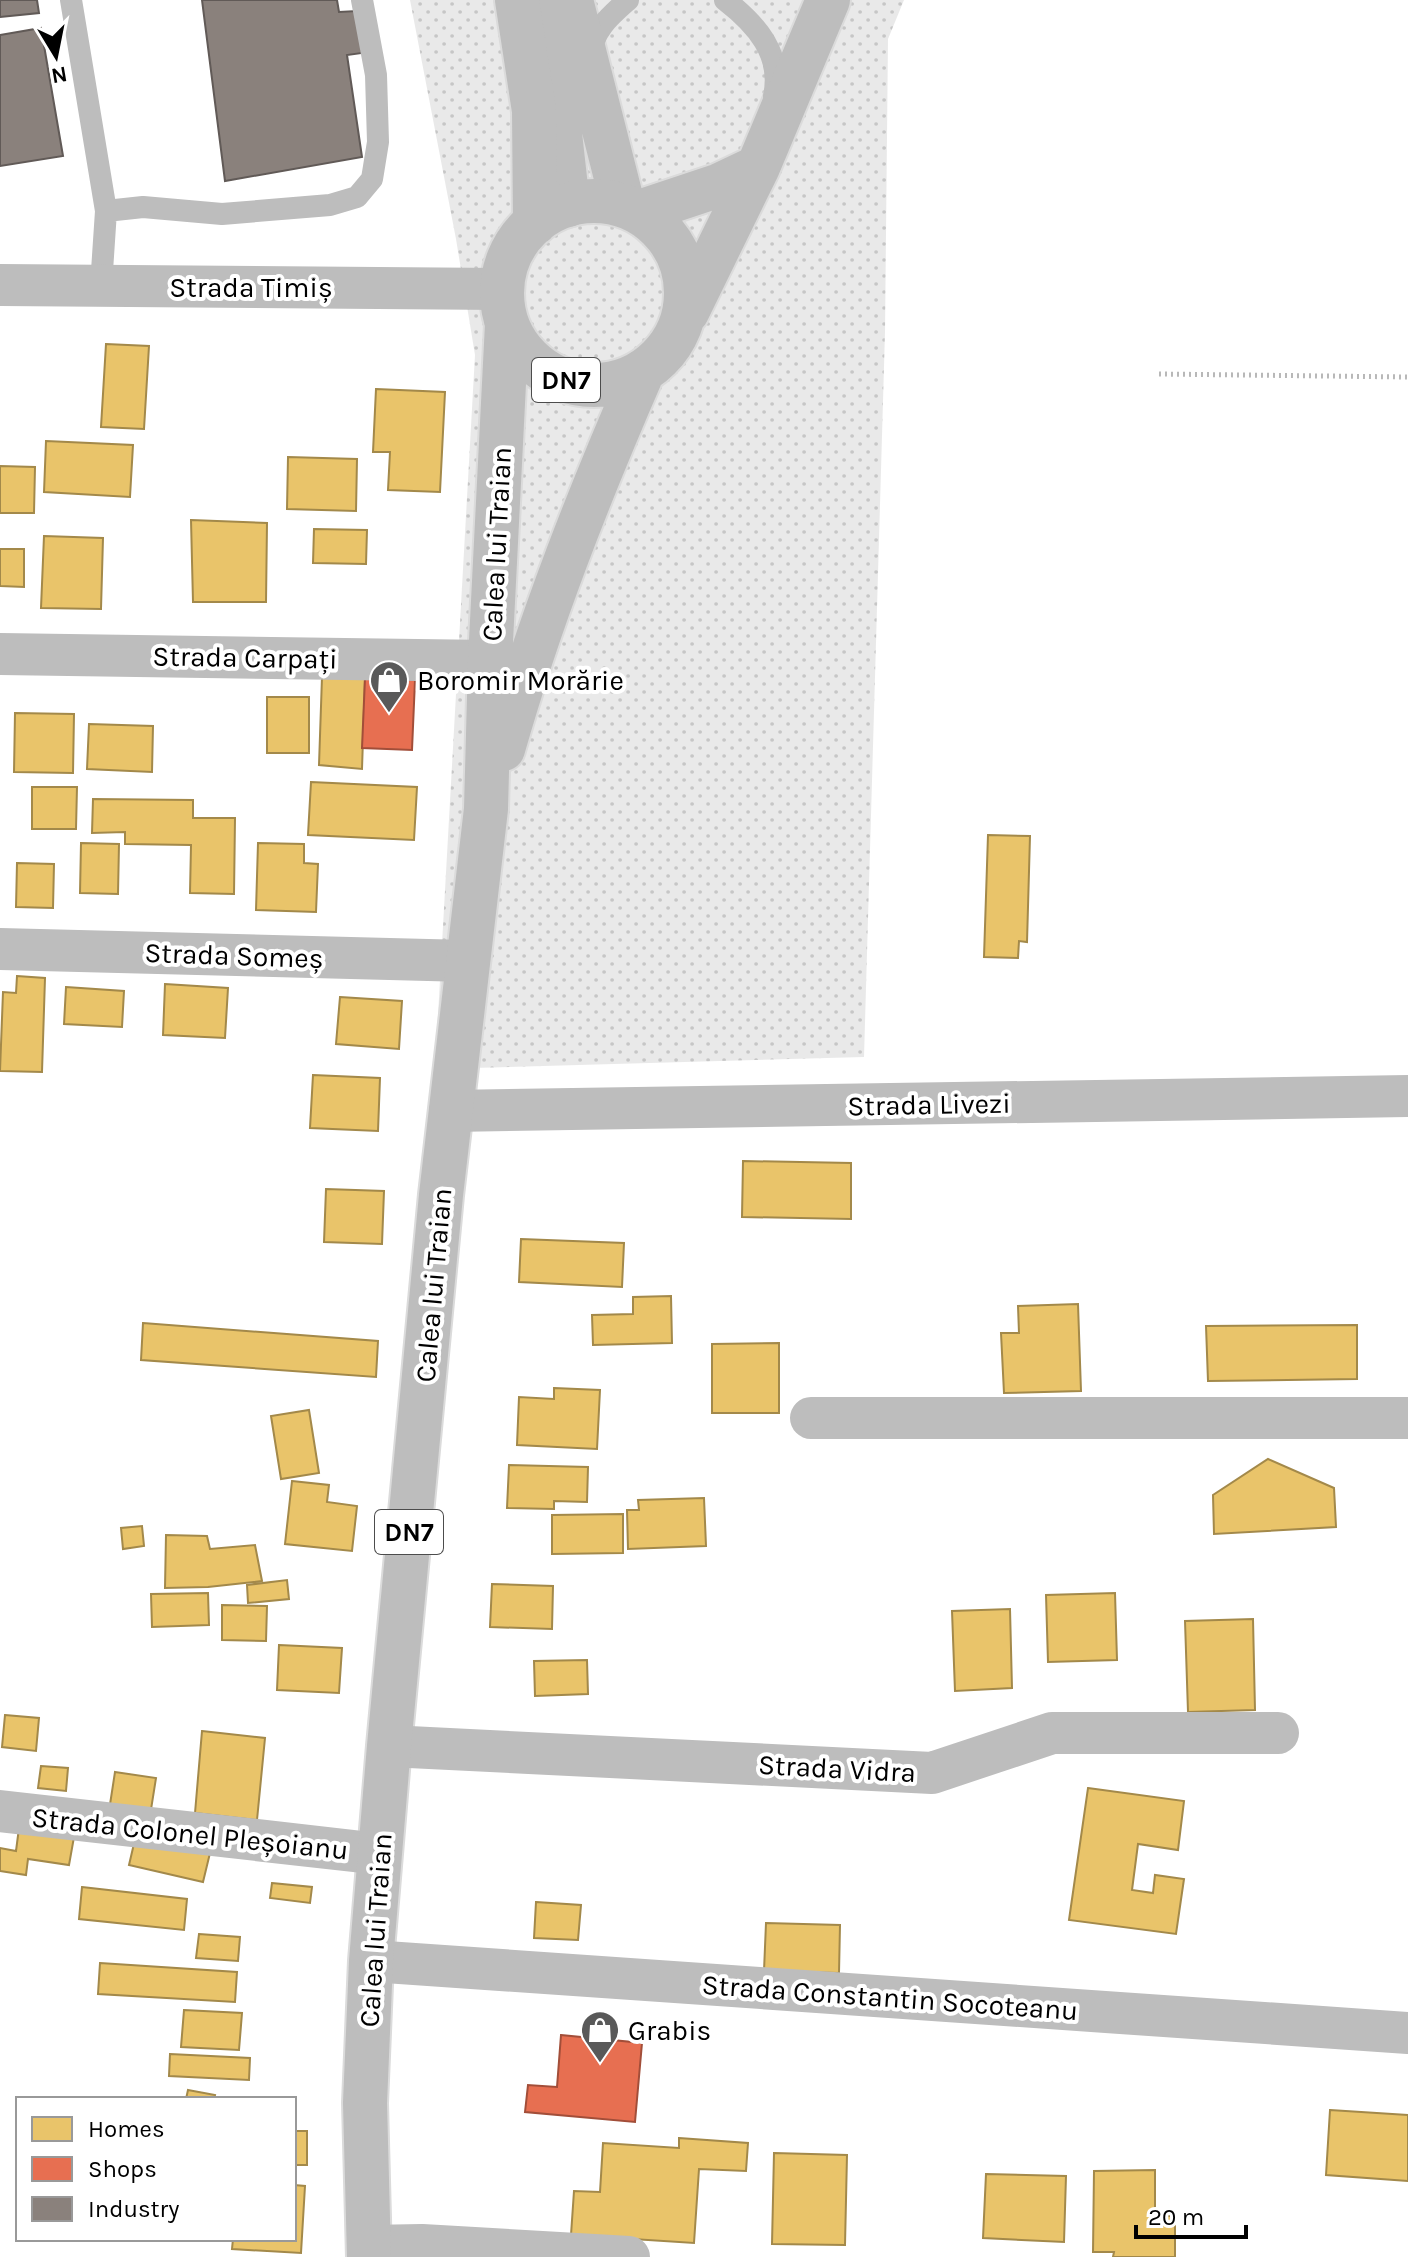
<svg xmlns="http://www.w3.org/2000/svg" width="1408" height="2257" font-family="Karla,sans-serif">
  <style>
    .grass { fill: url(#grass-dots) }
    .homes { fill: #e9c46a; stroke: #a3894a; stroke-width: 2 }
    .shops { fill: #e76f51; stroke: #a24e39; stroke-width: 2 }
    .industry { fill: #8a817c; stroke: #615a57; stroke-width: 2 }
    .lines { fill: none; stroke-linecap: round; stroke-linejoin: round }
    .primary-casing { stroke: #dbdbdb; stroke-width: 48 }
    .trunk-casing { stroke: #dbdbdb; stroke-width: 48 }
    .path { stroke: #b8b8b8; stroke-width: 5; stroke-dasharray: 2 4; stroke-linecap: butt }
    .service { stroke: #bdbdbd; stroke-width: 22 }
    .minor { stroke: #bdbdbd; stroke-width: 42 }
    .primary { stroke: #bdbdbd; stroke-width: 44 }
    .trunk { stroke: #bdbdbd; stroke-width: 44 }
    .labels { text-anchor: middle; stroke-width: 8; stroke-linejoin: round; paint-order: stroke }
    .shield { fill: #fff; stroke: #4c4c4c; stroke-width: 2 }
    .shield-label { font-size: 26px; font-weight: bold; fill: #000 }
    .street-label { font-size: 28px; fill: #000; stroke: #fff }
    .poi-label { font-size: 28px; fill: #000; stroke: #fff; text-anchor: start }
  </style>
  <defs>
    <pattern id="grass-dots" width="8" height="8" patternUnits="userSpaceOnUse" patternTransform="scale(2)"><rect width="8" height="8" fill="#e9e9e9"/><path d="M2 2h.1M6 6h.1" fill="none" stroke="#c6c6c6" stroke-width="1.8" stroke-linecap="round"/></pattern>
  </defs>
  <rect width="100%" height="100%" fill="#fff"/>
  <path class="grass" d="M410,0H904L888,39L885,332L864,1057L435,1069L475,355L456,239Z"/>
  <path class="homes" d="M106,344L149,346L144,429L101,427Z
    M376,389L445,392L440,492L388,490L390,452H373Z
    M46,441L133,445L130,497L44,492Z
    M288,457L357,459L356,511L287,509Z
    M0,466L35,467L34,513H0Z
    M191,520L267,523L266,602H193Z
    M314,529L367,530L366,564L313,563Z
    M44,536L103,538L101,609L41,608Z
    M0,549H24V587L0,586Z
    M322,677L365,678L362,769L319,765Z
    M267,697H309V753H267Z
    M15,713L74,714L73,773L14,772Z
    M89,724L153,726L152,772L87,769Z
    M311,782L417,787L414,840L308,835Z
    M32,787H77L76,829H32Z
    M93,799L193,800V818H235L234,894L190,893L191,845L125,844V832L92,833Z
    M988,835L1030,836L1027,942L1019,941L1018,958L984,957Z
    M81,843L119,844L118,894L80,893Z
    M258,843L304,844V863L318,864L316,912L256,910Z
    M17,863L54,864L53,908L16,907Z
    M17,976L45,978L42,1072L0,1071L3,992L16,993Z
    M165,984L228,988L225,1038L163,1035Z
    M66,987L124,991L122,1027L64,1024Z
    M340,997L402,1001L399,1049L336,1044Z
    M313,1075L380,1078L378,1131L310,1128Z
    M743,1161L851,1163V1219L742,1217Z
    M326,1189L384,1191L382,1244L324,1242Z
    M521,1239L624,1243L622,1287L519,1282Z
    M671,1296L672,1343L593,1345L592,1315L633,1314V1297Z
    M1078,1304L1081,1391L1004,1393L1001,1333H1019L1018,1306Z
    M143,1323L378,1341L376,1377L141,1360Z
    M1357,1325V1379L1208,1381L1206,1326Z
    M779,1343V1413H712V1344Z
    M554,1388L600,1390L597,1449L517,1445L519,1397L554,1399Z
    M309,1410L319,1473L281,1479L271,1416Z
    M1268,1459L1334,1488L1336,1527L1214,1534L1213,1495Z
    M509,1465L588,1467L587,1502L554,1501V1509L507,1508Z
    M292,1481L329,1485L327,1502L357,1506L352,1551L285,1544Z
    M704,1498L706,1546L628,1549L627,1510H639L638,1500Z
    M623,1514V1553L552,1554V1515Z
    M142,1526L144,1546L123,1549L121,1528Z
    M166,1535L207,1536L210,1549L255,1545L262,1581L208,1587L165,1588Z
    M287,1580L289,1599L248,1603L247,1585Z
    M492,1584L553,1586L552,1629L490,1627Z
    M208,1593L209,1625L152,1627L151,1594Z
    M1115,1593L1117,1660L1048,1662L1046,1595Z
    M222,1605L267,1606L266,1641L222,1640Z
    M1010,1609L1012,1688L955,1691L952,1611Z
    M1253,1619L1255,1710L1188,1712L1185,1621Z
    M279,1645L342,1648L339,1693L277,1690Z
    M587,1660L588,1694L535,1696L534,1661Z
    M5,1715L39,1718L36,1751L2,1747Z
    M202,1731L265,1738L257,1820L195,1813Z
    M41,1766L68,1768L66,1791L38,1788Z
    M115,1772L156,1778L150,1816L109,1811Z
    M1088,1788L1184,1801L1178,1850L1138,1844L1132,1890L1153,1893L1155,1875L1184,1879L1176,1934L1069,1920Z
    M19,1828L74,1837L69,1865L28,1859L26,1875L0,1871V1848L16,1851Z
    M136,1835L210,1853L203,1882L129,1865Z
    M272,1883L312,1887L310,1903L270,1898Z
    M82,1887L187,1899L184,1930L79,1919Z
    M536,1902L581,1905L578,1940L534,1938Z
    M766,1923L840,1925L839,1973L764,1971Z
    M199,1934L240,1937L238,1961L196,1958Z
    M100,1963L237,1972L235,2002L98,1994Z
    M184,2010L242,2013L239,2050L181,2047Z
    M170,2054L250,2058L249,2080L169,2076Z
    M188,2090L215,2095L214,2099H186Z
    M1330,2110L1408,2115V2181L1326,2175Z
    M294,2131H307V2165H294Z
    M679,2138L748,2143L746,2171L699,2169L694,2243L571,2235L574,2191L600,2192L603,2143L679,2148Z
    M774,2153L847,2155L845,2245L772,2244Z
    M1155,2170V2216H1175V2257H1113L1114,2252H1093L1094,2171Z
    M986,2174L1066,2176L1064,2242L983,2238Z
    M294,2185L305,2186L301,2253L232,2249L233,2239H294Z"/>
  <path class="shops" d="M365,678L415,680L412,750L362,748Z
    M561,2035L642,2043L635,2122L525,2112L528,2085L557,2087Z"/>
  <path class="industry" d="M0,0H37L39,13L0,17Z
    M202,0H337L339,12L357,11L362,53L347,55L362,157L225,181Z
    M41,28L63,156L0,166V35Z"/>
  <g class="lines">
    <defs>
      <path id="primary" d="M545,0L568,205
        M571,0L623,205"/>
      <path id="trunk" d="M517,0L534,111L535,223
        M502 293a92 92 0 1 1 184 0a92 92 0 1 1-184 0Z
        M639,212L720,185L758,167
        M687,312L758,167L828,0
        M503,749C540,619 589,495 643,371
        M369,2257L365,2103L371,1961L389,1746L441,1195L486,809L490,661L507,324"/>
    </defs>
    <use href="#primary" class="primary-casing"/>
    <use href="#trunk" class="trunk-casing"/>
    <path class="path" d="M1159,374L1408,377"/>
    <path class="service" d="M71,0L106,211L101,286
      M725,0C756,24 783,54 774,96
      M590,55C594,29 610,16 628,0
      M106,211L143,207L222,214L330,205L357,197L372,179L378,142L376,75L362,0"/>
    <path class="minor" d="M0,285L502,289
      M0,654L490,661
      M0,949L467,961
      M450,1111L1408,1096
      M811,1418H1408
      M389,1746L932,1773L1052,1733H1278
      M0,1811L380,1854
      M371,1961L1408,2033
      M368,2246L422,2245L629,2257"/>
    <use href="#primary" class="primary"/>
    <use href="#trunk" class="trunk"/>
  </g>
  <defs>
    <symbol id="shop-pin" viewBox="-11 -11 22 30"><path d="M0 17L-7.5 6A9.5 9.5 0 1 1 7.5 6Z" fill="#595959" stroke="#fff"/><path d="M-5-2.5h2.3a2.7 3.5 0 0 1 5.4 0H5L5.5 6h-11ZM-1.5-2.5h3a1.5 2.3 0 0 0-3 0Z" fill="#fff"/></symbol>
  </defs>
  <g fill-rule="evenodd">
    <use href="#shop-pin" x="367" y="658" width="44" height="60"/>
    <use href="#shop-pin" x="578" y="2008" width="44" height="60"/>
  </g>
  <g class="labels">
    <g class="shield">
      <rect x="532" y="358" width="68" height="44" rx="6"/>
      <rect x="375" y="1510" width="68" height="44" rx="6"/>
    </g>
    <g class="shield-label">
      <text x="566" y="389">DN7</text>
      <text x="409" y="1541">DN7</text>
    </g>
    <g class="street-label">
      <text x="251" y="297">Strada Timiș</text>
      <text transform="translate(496 544) rotate(-87)" y="10">Calea lui Traian</text>
      <text transform="translate(245 657) rotate(1)" y="10">Strada Carpați</text>
      <text transform="translate(234 955) rotate(2)" y="10">Strada Someș</text>
      <text transform="translate(929 1104) rotate(-1)" y="10">Strada Livezi</text>
      <text transform="translate(433 1285) rotate(-85)" y="10">Calea lui Traian</text>
      <text transform="translate(837 1768) rotate(3)" y="10">Strada Vidra</text>
      <text transform="translate(190 1833) rotate(6)" y="10">Strada Colonel Pleșoianu</text>
      <text transform="translate(375 1930) rotate(-86)" y="10">Calea lui Traian</text>
      <text transform="translate(890 1997) rotate(4)" y="10">Strada Constantin Socoteanu</text>
    </g>
    <g class="poi-label">
      <text x="417" y="690">Boromir Morărie</text>
      <text x="628" y="2040">Grabis</text>
    </g>
  </g>
  <rect x="16" y="2097" width="280" height="144" fill="#ffffff" stroke="#999999" stroke-width="2"/>
  <rect x="32" y="2117" width="40" height="24" fill="#e9c46a" stroke="#999999" stroke-width="2"/>
  <text x="88" y="2137" font-size="24" fill="#000000">Homes</text>
  <rect x="32" y="2157" width="40" height="24" fill="#e76f51" stroke="#999999" stroke-width="2"/>
  <text x="88" y="2177" font-size="24" fill="#000000">Shops</text>
  <rect x="32" y="2197" width="40" height="24" fill="#8a817c" stroke="#999999" stroke-width="2"/>
  <text x="88" y="2217" font-size="24" fill="#000000">Industry</text>
  <g transform="translate(56 56) rotate(170)" stroke="#ffffff" stroke-width="6" paint-order="stroke">
  <path d="M0-6L14 30L0 20L-14 30Z" fill="#000000"/>
  <text y="-12" font-size="22" font-weight="bold" text-anchor="middle" fill="#000000">N</text>
  </g>
  <path d="M1136 2225v12h110v-12" fill="none" stroke="#000000" stroke-width="4"/>
  <text x="1148" y="2225" font-size="24" fill="#000000" stroke="#ffffff" stroke-width="6" paint-order="stroke">20 m</text>
</svg>
